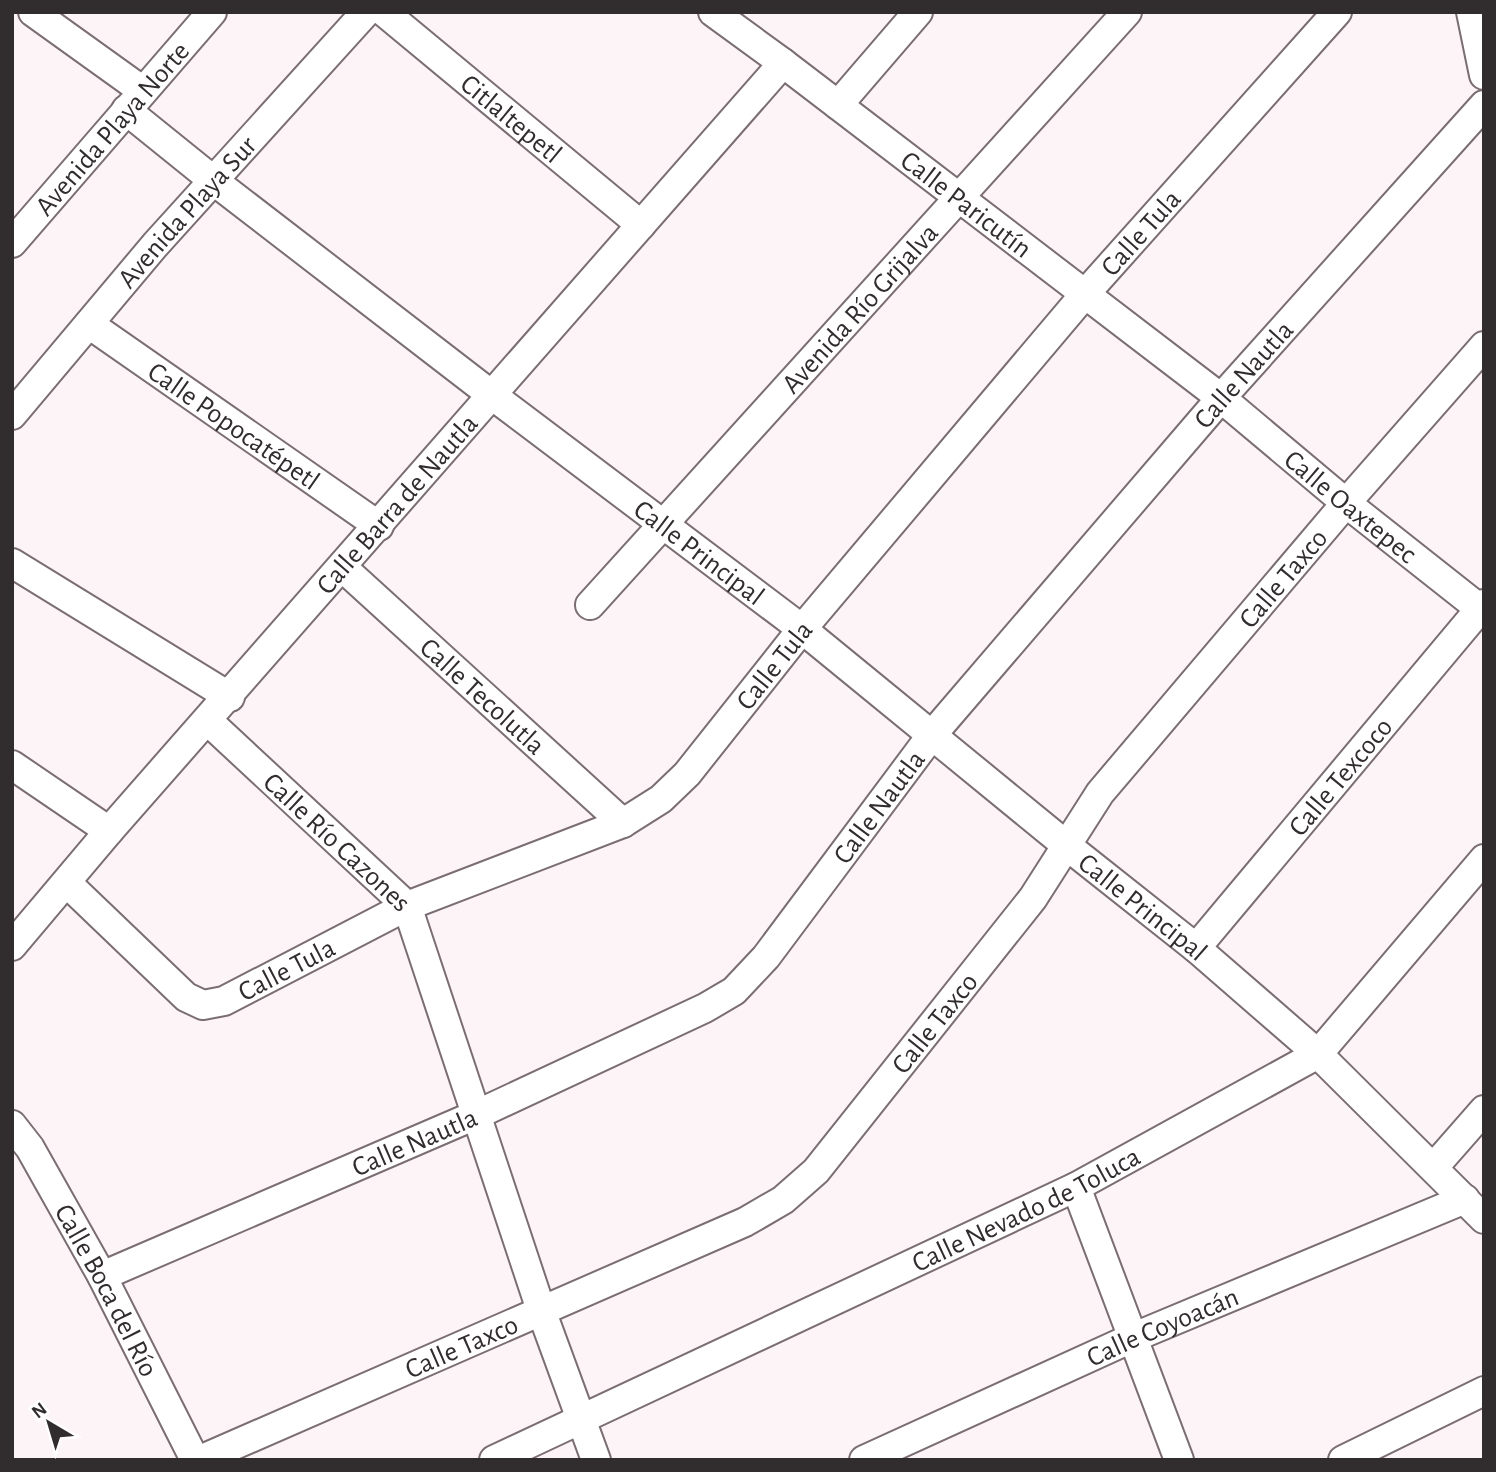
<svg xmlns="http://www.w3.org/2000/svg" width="1496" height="1472" font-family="'Alegreya Sans',sans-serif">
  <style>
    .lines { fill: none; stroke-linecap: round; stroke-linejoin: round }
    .minor-casing { stroke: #7a6d73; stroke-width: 32 }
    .minor { stroke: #fff; stroke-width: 28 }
    .labels { text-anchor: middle; stroke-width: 5; stroke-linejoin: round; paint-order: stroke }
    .street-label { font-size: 28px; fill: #312c2e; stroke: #fff }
  </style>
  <rect width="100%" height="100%" fill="#fdf4f8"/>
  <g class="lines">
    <defs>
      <g id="minor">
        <path d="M33,12L143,91"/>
        <path id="s1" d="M384,12L641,225"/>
        <path id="s2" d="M713,12L783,63L1221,398L1346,503L1484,612"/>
        <path d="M1471,12L1484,75"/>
        <path d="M838,105L918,12"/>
        <path id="s3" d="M126,110L214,181L493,396L802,629L1066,845L1196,948L1318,1054L1484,1219"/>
        <path id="s4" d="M12,243L212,12"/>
        <path id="s5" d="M89,324L379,526"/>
        <path id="s6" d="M12,415L155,245L366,12"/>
        <path d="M12,563L230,697"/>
        <path id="s7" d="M342,567L623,823"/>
        <path id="s8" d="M590,605L1127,12"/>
        <path id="s9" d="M208,721L407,906L541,1310L596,1460"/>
        <path d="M12,765L109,831"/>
        <path id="s10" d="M67,883L186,997L203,1005L224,1001L407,906L623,823L661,799L687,774L802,629L1084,295L1337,12"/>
        <path id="s11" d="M12,946L109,831L783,63"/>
        <path id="s12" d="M1196,948L1484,604"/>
        <path id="s13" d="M12,1125L30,1148L102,1276L195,1460"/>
        <path d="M1434,1167L1484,1110"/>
        <path d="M1076,1187L1179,1460"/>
        <path id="s14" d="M102,1276L478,1114L705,1008L734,991L766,957L931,736L1221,398L1484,105"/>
        <path id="s15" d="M200,1460L745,1222L783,1200L816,1171L1033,898L1100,793L1346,503L1484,346"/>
        <path id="s16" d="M494,1460L1076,1187L1318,1054L1484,859"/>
        <path id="s17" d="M864,1460L1132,1338L1465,1199"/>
        <path d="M1343,1460L1484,1391"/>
      </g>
    </defs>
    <use href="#minor" class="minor-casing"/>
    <use href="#minor" class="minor"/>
  </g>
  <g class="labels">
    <g class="street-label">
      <text dy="10" stroke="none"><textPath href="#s1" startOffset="166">Citlaltepetl</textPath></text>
      <text dy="10" stroke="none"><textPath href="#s4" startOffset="152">Avenida Playa Norte</textPath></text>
      <text dy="10" stroke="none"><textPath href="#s2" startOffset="318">Calle Paricutín</textPath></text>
      <text dy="10" stroke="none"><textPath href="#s6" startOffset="268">Avenida Playa Sur</textPath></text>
      <text dy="10" stroke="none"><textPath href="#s10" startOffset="1430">Calle Tula</textPath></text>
      <text dy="10" stroke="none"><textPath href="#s8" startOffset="401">Avenida Río Grijalva</textPath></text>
      <text dy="10" stroke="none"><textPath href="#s14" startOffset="1494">Calle Nautla</textPath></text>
      <text dy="10" stroke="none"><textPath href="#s5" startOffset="177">Calle Popocatépetl</textPath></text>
      <text dy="10" stroke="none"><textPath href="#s11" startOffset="586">Calle Barra de Nautla</textPath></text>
      <text dy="10" stroke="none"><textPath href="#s2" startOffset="807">Calle Oaxtepec</textPath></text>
      <text dy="10" stroke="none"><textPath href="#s3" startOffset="724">Calle Principal</textPath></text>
      <text dy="10" stroke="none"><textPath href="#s15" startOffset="1438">Calle Taxco</textPath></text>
      <text dy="10" stroke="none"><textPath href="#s10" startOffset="863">Calle Tula</textPath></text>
      <text dy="10" stroke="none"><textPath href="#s7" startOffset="191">Calle Tecolutla</textPath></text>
      <text dy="10" stroke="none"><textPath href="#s12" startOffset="224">Calle Texcoco</textPath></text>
      <text dy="10" stroke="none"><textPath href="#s14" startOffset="928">Calle Nautla</textPath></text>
      <text dy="10" stroke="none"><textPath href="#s9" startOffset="177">Calle Río Cazones</textPath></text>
      <text dy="10" stroke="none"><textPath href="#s3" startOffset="1292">Calle Principal</textPath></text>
      <text dy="10" stroke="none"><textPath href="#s10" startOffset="275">Calle Tula</textPath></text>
      <text dy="10" stroke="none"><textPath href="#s15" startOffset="872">Calle Taxco</textPath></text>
      <text dy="10" stroke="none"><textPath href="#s14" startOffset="340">Calle Nautla</textPath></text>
      <text dy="10" stroke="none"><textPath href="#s16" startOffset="588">Calle Nevado de Toluca</textPath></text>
      <text dy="10" stroke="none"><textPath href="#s13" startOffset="191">Calle Boca del Río</textPath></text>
      <text dy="10" stroke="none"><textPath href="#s17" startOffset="327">Calle Coyoacán</textPath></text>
      <text dy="10" stroke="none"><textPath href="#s15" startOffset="285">Calle Taxco</textPath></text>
    </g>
  </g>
  <rect width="1496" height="1472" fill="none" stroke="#312c2e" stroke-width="28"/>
  <g transform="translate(49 1423) rotate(322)" stroke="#ffffff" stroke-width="5" paint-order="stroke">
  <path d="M0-5L12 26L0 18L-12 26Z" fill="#312c2e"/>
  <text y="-10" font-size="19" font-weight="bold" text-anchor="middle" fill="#312c2e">N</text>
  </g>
</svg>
